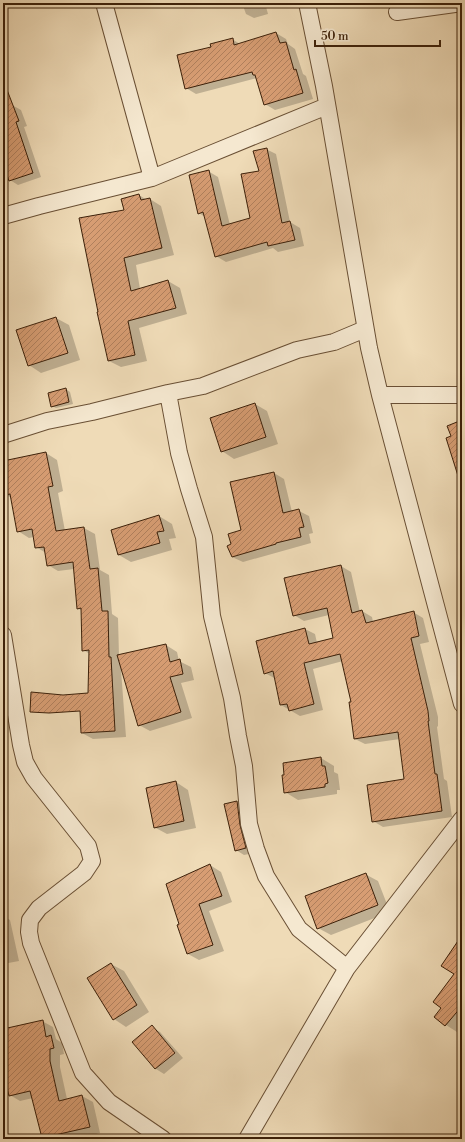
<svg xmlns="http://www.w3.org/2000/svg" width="465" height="1142" font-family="'Libre Bodoni',serif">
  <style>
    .shadow { fill: #0003 }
    .building { fill: url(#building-hatch); stroke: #3c2009 }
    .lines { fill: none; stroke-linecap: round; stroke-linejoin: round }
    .minor-casing { stroke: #694f34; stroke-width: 18 }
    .minor { stroke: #f5e8d0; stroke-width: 16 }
  </style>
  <defs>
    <pattern id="building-hatch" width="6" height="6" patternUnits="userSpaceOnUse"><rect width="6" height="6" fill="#d79d73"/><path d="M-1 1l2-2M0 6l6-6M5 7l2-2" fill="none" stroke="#b0805d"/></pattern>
  </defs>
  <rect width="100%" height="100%" fill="#efdbb7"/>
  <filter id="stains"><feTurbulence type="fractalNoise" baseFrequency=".005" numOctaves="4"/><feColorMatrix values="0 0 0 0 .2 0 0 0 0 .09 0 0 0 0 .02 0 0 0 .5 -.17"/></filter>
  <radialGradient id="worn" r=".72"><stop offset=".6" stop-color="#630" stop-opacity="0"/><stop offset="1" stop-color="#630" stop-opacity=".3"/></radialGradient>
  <path class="shadow" d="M242,3H265L268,14L254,18L246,14Z
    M276,33L286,39L288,44L295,49L303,74L306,76L313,99L275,110L265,104L257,78L196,94L186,88L212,48L232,39L240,44Z
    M3,52L7,73L3,74Z
    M12,105L21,110L27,126L24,127L41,177L18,185L10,180L3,160V109Z
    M266,149L276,154L290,222L300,228L304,246L278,252L273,248L226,262L216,256L205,217L199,213L208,171L218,177L230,225L251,219L260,172Z
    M139,195L147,200L150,199L161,206L174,255L136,265L140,289L168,281L180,288L187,314L139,328L147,361L121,367L109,361L125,210Z
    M56,318L69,325L80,360L41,373L29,365Z
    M66,389L70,392L73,404L56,408L52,406Z
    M255,404L267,411L278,444L234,459L222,451Z
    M46,453L57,460L63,491L58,493L65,531L84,528L95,534L100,570L109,575L112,614L118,618L119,656L166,645L177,652L179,661L191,667L194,680L181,683L192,718L150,731L139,725L122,670H121L126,737L93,739L82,733L89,694L90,654L83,650L82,611L78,608L74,569L58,571L48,565L46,553L36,547L34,537L29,538L18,531L12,498L6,495L3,478V462Z
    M274,473L284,479L292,512L299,511L309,516L313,533L309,534L311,543L243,562L232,557V545L242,531Z
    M159,516L172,524L176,538L169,539L172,550L131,562L119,555Z
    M341,566L351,572L360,612L362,611L372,617L373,622L413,612L423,618L429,642L420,644L438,717V726L437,727L444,779L447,781L452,817L383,827L373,821L406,780L400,739L365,744L355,739L353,702L343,661L313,669L323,710L300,716L281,705L276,679L265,673L305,629L315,634L317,643L335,638L329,615L304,621L294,615Z
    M321,758L334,766V772L338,774L340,790H337V794L298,800L285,792Z
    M176,782L188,790L196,828L167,834L154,827Z
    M237,802L246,807L254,853L244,855L236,850L225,804Z
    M210,865L221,872L232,902L209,911L224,951L199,960L188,954L178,926Z
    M365,874L378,881L390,912L331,935L318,928Z
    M3,916L10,920L19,961L3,964Z
    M462,937V1025L457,1032L446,1025L435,1017L442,1008L455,974Z
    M111,964L124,971L149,1012L126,1027L114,1019Z
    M42,1021L53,1027L56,1039L62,1043L64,1054L60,1055V1067L67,1099L82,1096L93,1102L100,1133L75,1139H44L42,1138L33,1098L20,1101L10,1095L3,1067V1028L5,1029Z
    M152,1027L160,1032L183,1058L164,1074L156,1069L134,1042Z"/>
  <path class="building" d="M276,32L280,43L286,42L294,70L296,69L303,93L264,105L255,75H253L252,72L216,81L185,89L177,55L211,47L210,44L233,38L234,45Z
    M4,82L19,121L16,122L33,173L9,181L3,163V83Z
    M267,148L282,223L290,221L295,240L268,246L267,242L215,257L203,212L198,214L189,175L209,170L222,226L250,218L241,174L259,171L253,151Z
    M139,194L141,200L150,198L162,248L124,258L131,291L168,280L176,308L128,321L135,355L108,361L97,312H98L79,218L124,210L121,199Z
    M56,317L68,353L28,366L16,330Z
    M66,388L69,402L51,407L48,393Z
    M255,403L266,437L221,452L210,418Z
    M462,420V479H459L446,438L451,436L447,426Z
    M46,452L53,486L48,487L56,531L84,527L90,569L98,568L102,611H108L109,657H111L115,731L81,733L80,711L49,713L30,712L31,692L63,695L88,693L89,650L82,651L81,608L77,609L73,562L47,566L44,547L35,548L32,529L17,532L10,494L5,495L3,483V461Z
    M274,472L283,513L299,509L304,527L299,528L301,537L276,543V544L232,557L227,546L231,544L228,534L241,530L230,482Z
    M159,515L164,531L157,532L160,543L118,555L111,530Z
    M341,565L352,613L362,610L366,623L414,611L419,636L411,638L428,711L429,721H428L435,774H437L442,811L372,822L367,785L404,779L398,732L354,739L349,702H351L340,654L304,663L314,704L289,711L287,704L280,705L273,671L264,674L256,641L305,628L309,644L333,638L327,608L293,616L284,578Z
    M166,644L170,662L180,659L183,674L170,677L181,712L138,726L117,655Z
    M321,757L322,766H325L328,783L325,784V787L284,793L282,775H284L283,763Z
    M176,781L184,821L154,828L146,788Z
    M237,801L240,825L246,848L235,851L224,804Z
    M210,864L222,896L199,904L213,945L187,954L177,925L179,924L166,884Z
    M366,873L378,905L317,929L305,896Z
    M462,935V1006L445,1026L434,1017L441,1008L433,1002L454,974L441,966Z
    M111,963L137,1005L113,1020L87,978Z
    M43,1020L46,1037L51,1035L54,1048L50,1049V1061L59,1101L82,1095L90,1127L42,1138L30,1091L9,1096L3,1072V1029Z
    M152,1025L175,1053L155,1069L132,1042Z"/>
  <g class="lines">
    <defs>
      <path id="minor" d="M104,3L152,178
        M307,3L324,86L369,348L380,395L462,704
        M397,12L462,3
        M3,216L39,206L152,178L327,106
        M168,393L179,453L189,489L204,537L212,616L232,698L238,736L244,766L249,824L256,849L266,876L299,929L347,968
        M380,395H462
        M3,435L47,421L92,412L168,393L203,386L297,350L334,342L365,329
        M3,635L21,745L25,762L34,778L88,846L92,861L84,873L39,908L30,920L29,932L31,943L83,1073L109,1102L163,1139
        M247,1139L347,968L462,819"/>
    </defs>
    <use href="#minor" class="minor-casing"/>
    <use href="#minor" class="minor"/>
  </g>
  <rect width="465" height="1142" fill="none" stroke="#efdbb7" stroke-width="16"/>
  <rect x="4" y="4" width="457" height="1134" fill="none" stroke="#3c2009" stroke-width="2"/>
  <rect x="8" y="8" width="449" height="1126" fill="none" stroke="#3c2009"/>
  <path d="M315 40v6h125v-6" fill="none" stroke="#3c2009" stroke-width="2"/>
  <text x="321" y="40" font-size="12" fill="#3c2009" stroke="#f5e8d0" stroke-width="3" paint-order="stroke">50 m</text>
  <rect width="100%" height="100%" filter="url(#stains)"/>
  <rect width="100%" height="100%" fill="url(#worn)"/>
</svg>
